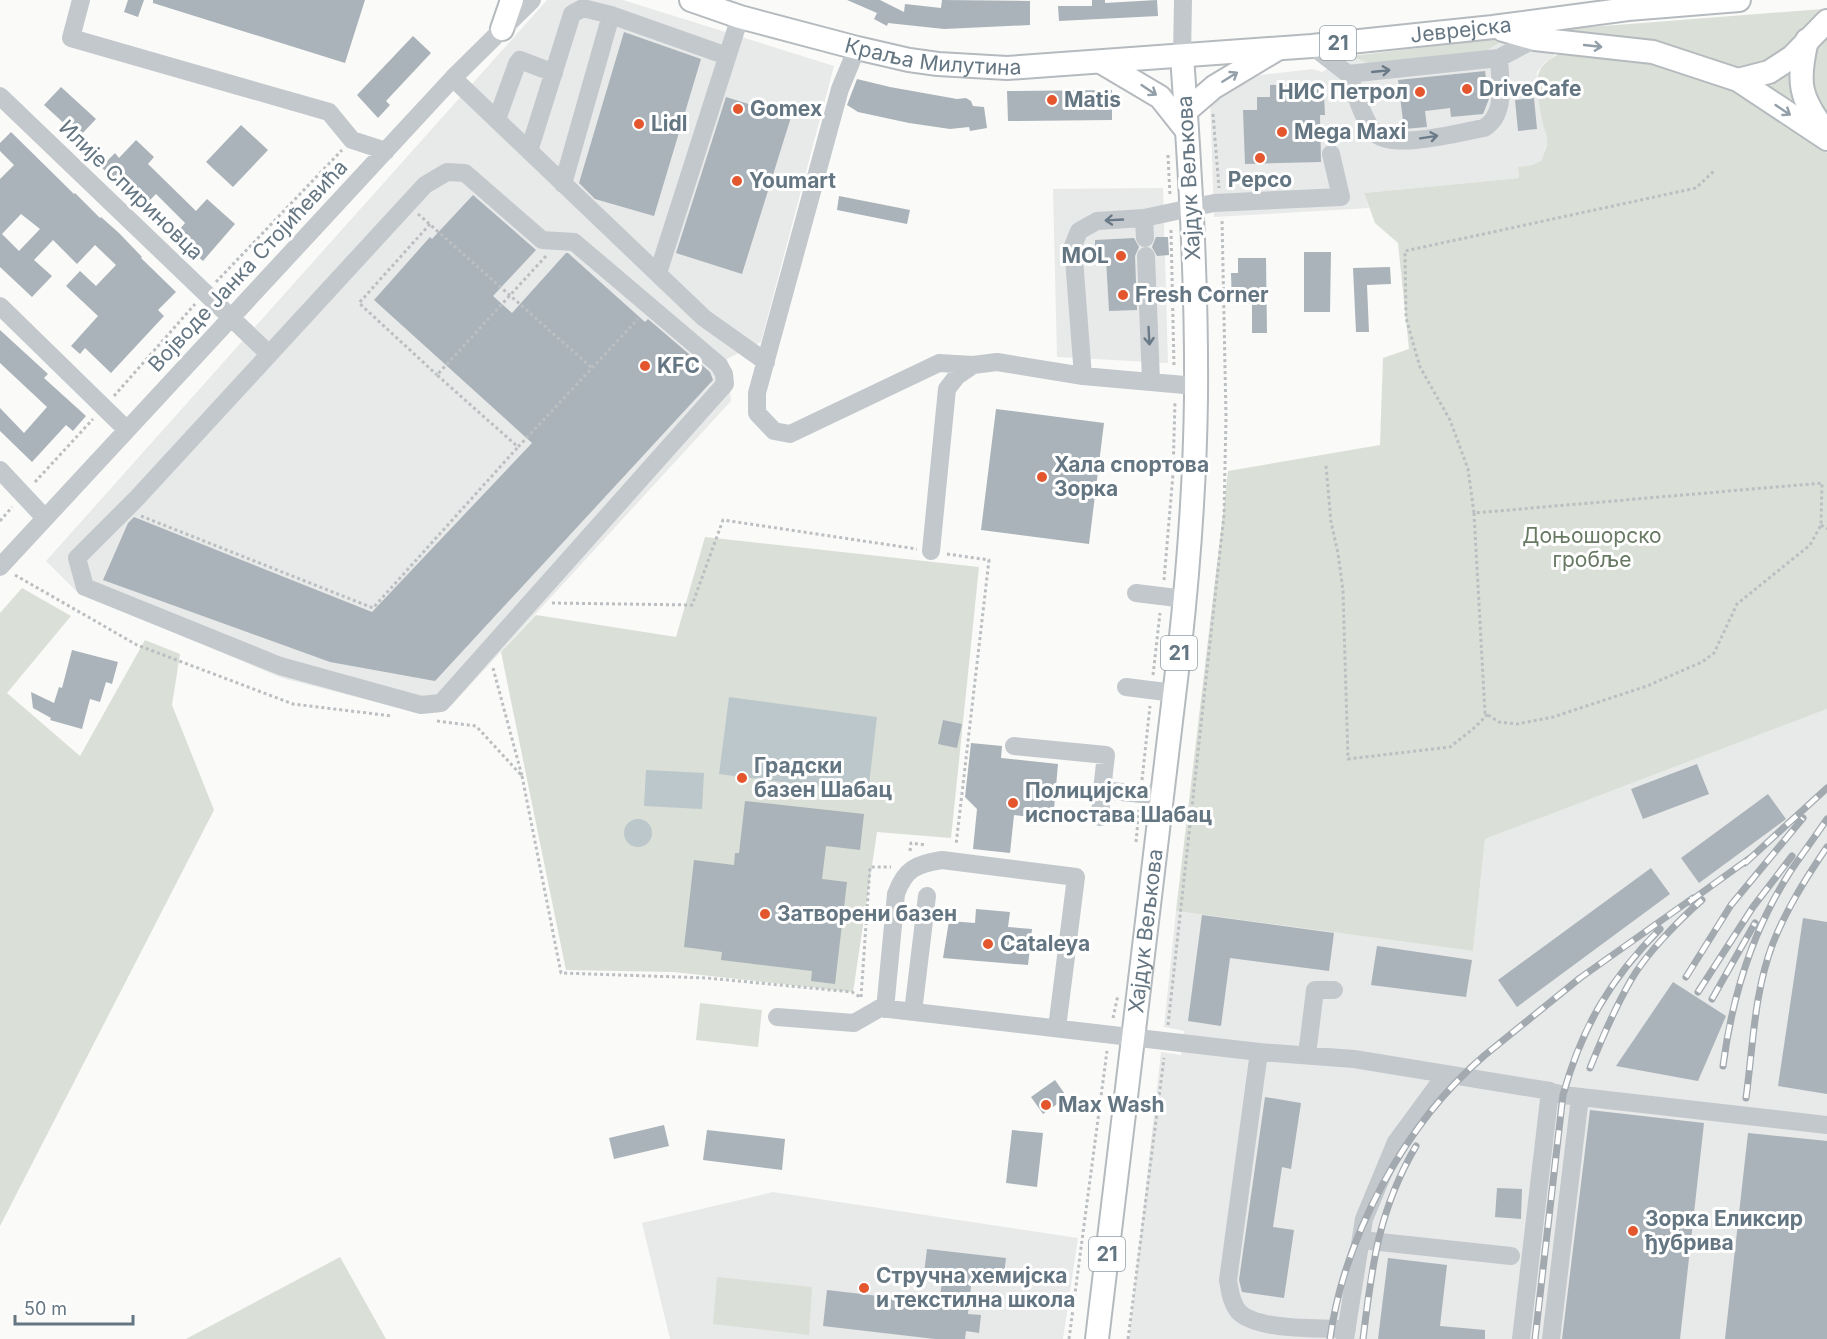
<svg xmlns="http://www.w3.org/2000/svg" width="1827" height="1339" font-family="Inter,sans-serif">
  <style>
    .built { fill: #e8e9e9 }
    .green { fill: #dadfd7 }
    .water { fill: #bbc7cb }
    .building { fill: #aab3b9; fill-rule: evenodd }
    .lines { fill: none; stroke-linecap: round; stroke-linejoin: round }
    .major-casing { stroke: #b5babe; stroke-width: 26 }
    .path { stroke: #bbbfc2; stroke-width: 3; stroke-dasharray: 3 3; stroke-linecap: butt }
    .minor { stroke: #c3c8cc; stroke-width: 18 }
    .major { stroke: #fff; stroke-width: 22 }
    .rail-casing { stroke: #a2aab0; stroke-width: 7 }
    .rail { stroke: #fff; stroke-width: 4.5; stroke-dasharray: 14; stroke-linecap: butt }
    .oneway { stroke: #939fa8 }
    .oneway2 { stroke: #6a7a87 }
    .poi-dot { fill: #e4572e; stroke: #fff; stroke-width: 2 }
    .labels { text-anchor: middle; stroke-width: 6; stroke-linejoin: round; paint-order: stroke }
    .shield { fill: #fff; stroke: #939fa8; stroke-width: 1.5 }
    .shield-label { font-size: 20px; font-weight: bold; fill: #657683 }
    .street-label { font-size: 21px; fill: #657683; stroke: #fff }
    .poi-label { font-size: 21px; font-weight: bold; fill: #657683; stroke: #fff; text-anchor: start }
    .park-label { font-size: 21px; fill: #687a64; stroke: #fff }
  </style>
  <rect width="100%" height="100%" fill="#fafaf8"/>
  <path class="built" d="M547,0H623L834,66L761,342L727,359L731,401L451,706L415,712L282,678L77,592L46,561Z
    M1508,37L1555,55L1544,63L1537,72L1536,86L1547,142L1542,160L1532,165L1518,167L1519,178L1364,193L1369,208L1214,217L1210,98L1252,76L1313,69L1322,72L1351,56L1370,64Z
    M1163,188L1168,363L1057,357L1053,189Z
    M1827,709V1339H1129L1161,1052L1181,1055L1184,1031L1164,1027L1176,911L1473,951L1485,839Z
    M773,1192L1078,1238L1063,1339H670L642,1223Z"/>
  <path class="green" d="M1823,9L1804,29L1787,51L1746,72L1552,30Z
    M1827,31V122L1807,77L1817,44Z
    M1508,37L1486,51L1370,64L1351,56Z
    M1570,50L1647,59L1723,85L1754,100L1827,153V709L1485,839L1473,951L1176,911L1228,471L1380,445L1383,358L1409,349L1398,243L1375,223L1364,193L1519,178L1518,167L1532,165L1542,160C1543,154 1547,148 1547,142C1547,136 1544,129 1543,124C1536,86 1526,64 1570,50Z
    M1794,68L1802,113L1758,85Z
    M705,537L979,567L951,838L877,832L853,992L674,972L566,970L501,652L536,615L676,637Z
    M22,588L71,616L7,693L80,756L145,640L180,654L172,705L214,810L0,1226V613Z
    M700,1003L762,1010L758,1047L696,1040Z
    M340,1257L386,1339H186Z
    M717,1277L812,1287L809,1335L713,1324Z"/>
  <path class="water" d="M729,697L877,717L868,793L719,774Z
    M646,770L704,773L702,809L644,806Z
    M624 833a14 14 0 1 1 28 0a14 14 0 1 1-28 0Z"/>
  <path class="building" d="M128,0H144L138,17L124,12Z
    M153,0H365L345,63L153,3Z
    M847,0H880L904,12L905,4L941,8L942,0L1030,1V25L944,29L888,23L887,26L874,19L877,13Z
    M1092,0H1105V3L1157,0L1158,16L1059,21L1058,6H1092Z
    M624,32L701,59L654,216L595,199L579,183Z
    M413,36L431,53L386,101L390,105L378,118L357,95Z
    M1485,71L1489,99L1483,114L1451,117L1450,108L1425,111L1427,127L1404,129L1398,80Z
    M857,79L890,87L957,99L966,98L971,101L973,106L984,107L987,128L970,131L969,127L950,129L909,123L858,112L847,105Z
    M1319,84V95H1324L1325,115H1320L1321,162L1245,164L1243,110H1257V97H1270V85Z
    M61,87L96,119L79,137L44,105Z
    M1112,90V120L1008,121L1007,91Z
    M726,97L791,117L742,274L676,253Z
    M1534,98L1537,129L1518,131L1515,100Z
    M241,125L268,150L233,187L206,162Z
    M11,132L74,194L75,193L100,218L101,217L119,233L142,257L141,258L176,292L158,310L164,316L111,373L85,348L80,354L71,346L98,316L66,286L80,271L96,286L116,265L95,245L77,264L53,240L34,260L52,276L32,297L0,267V179L14,165L0,151V143ZM21,214L40,229L19,251L2,234Z
    M136,140L154,157L148,164L196,211L207,199L235,224L203,261L174,236L185,223L156,194L149,201L143,196L138,201L101,167L115,153L119,158Z
    M473,195L536,250L493,296L512,313L566,253H568L645,322L648,319L710,372L713,380L435,681L330,662L103,580L128,523L134,517L372,612L532,443L374,300L430,237L432,239Z
    M839,196L910,210L907,224L837,210Z
    M1156,237H1168L1169,255L1157,256L1152,247Z
    M1134,238L1139,247L1135,256L1137,310L1109,311L1106,259H1095V240Z
    M1304,252H1331L1330,312H1304Z
    M1238,258H1266L1267,333H1252V304H1232L1231,273H1238Z
    M1390,267L1391,284L1367,285L1369,332H1356L1353,268Z
    M0,330L48,374L44,378L86,416L73,431L66,425L32,462L0,431V408L24,433L47,407L0,363Z
    M996,409L1104,423L1089,544L981,530Z
    M72,650L118,662L112,684L106,682L100,702L90,699L82,729L50,720L51,718L33,708L31,692L54,703L59,687L62,688Z
    M943,720L962,724L957,748L938,744Z
    M971,743L1002,746L1001,758L1058,764L1053,820L1014,815L1010,853L973,849L977,809L965,797Z
    M1697,764L1709,794L1643,819L1631,789Z
    M1768,794L1786,819L1699,883L1681,858Z
    M745,801L864,814L860,850L826,846L822,879L847,882L835,984L811,981L812,971L721,960L722,952L684,947L694,860L734,865L735,853H739Z
    M1651,868L1670,894L1517,1007L1498,980Z
    M976,909L1010,912L1008,927L1032,929L1028,965L943,958L949,921L975,923Z
    M1202,915L1334,933L1329,971L1230,958L1221,1026L1188,1021Z
    M1803,918L1827,922V1094L1778,1086Z
    M1377,946L1472,960L1466,997L1371,985Z
    M1673,982L1726,1016L1698,1081L1616,1066Z
    M1055,1080L1067,1097L1043,1114L1031,1097Z
    M1265,1097L1301,1103L1291,1169L1282,1167L1273,1227L1294,1230L1284,1298L1242,1292L1239,1280Z
    M1590,1110L1704,1123L1680,1339H1562Z
    M664,1125L669,1146L614,1159L609,1138Z
    M707,1130L785,1139L782,1170L703,1160Z
    M1012,1130L1043,1133L1037,1187L1006,1183Z
    M1748,1133L1827,1141V1339H1725Z
    M1497,1188L1522,1189L1521,1219L1495,1217Z
    M927,1249L1006,1258L1003,1282L972,1278L968,1314L981,1315L979,1333L966,1331L965,1339H935L823,1326L827,1290L939,1303L943,1275L924,1273Z
    M1388,1258L1447,1265L1440,1326L1485,1330V1339H1378Z"/>
  <g class="lines">
    <defs>
      <g id="major">
        <path id="s1" d="M691,0L740,17L857,48L909,60L938,64L1007,68L1312,46L1493,27L1628,9L1739,0"/>
        <path d="M502,29L512,0"/>
        <path d="M1503,30L1535,39L1653,52L1738,80L1827,139"/>
        <path d="M1807,40C1797,83 1799,97 1826,132"/>
        <path d="M1101,62L1160,97L1187,131"/>
        <path d="M1738,80L1769,72L1792,57L1827,21"/>
        <path d="M1186,111L1214,87L1274,51"/>
        <path id="s2" d="M1097,1339L1180,646C1189,563 1195,480 1196,397C1197,283 1190,169 1182,56"/>
      </g>
    </defs>
    <use href="#major" class="major-casing"/>
    <path class="path" d="M1213,114L1219,188
      M1168,155L1170,196
      M418,214L592,368
      M430,224L359,303L437,375
      M1171,230L1174,367
      M546,256L437,375L518,447L638,319
      M216,282L342,150
      M114,396L195,304
      M1326,466L1331,522L1338,553L1343,591L1348,759L1450,747L1473,729L1488,714
      M35,482L93,419
      M1474,513L1485,713L1499,722L1517,724L1553,717L1647,686L1702,662L1714,653L1737,604L1810,545L1821,525L1822,483L1474,513L1468,469L1450,420L1420,367L1406,318L1405,251L1696,188L1715,170
      M141,516L373,608L518,447
      M0,521L12,507
      M1821,525L1827,529
      M947,554L989,560L956,845
      M15,575L137,645L293,704L392,716
      M1164,580L1173,474L1175,401
      M552,603L692,605L723,520L917,549
      M1153,675L1160,613
      M437,721L476,726L522,776L493,668
      M522,776L561,973L707,978L852,992L860,997
      M1142,780L1150,706
      M1136,842L1139,810
      M910,851L911,843L926,845
      M861,997L870,867H891
      M1113,1018L1118,995
      M1168,1025L1224,515L1226,417L1222,218
      M1069,1339L1107,1051
      M1128,1339L1164,1058"/>
    <path class="minor" d="M81,0L71,38L329,112L352,140L386,151
      M1312,46L1348,74L1499,58L1535,39
      M857,48L840,89L757,393V413L774,431L790,434L939,363L973,365
      M1182,56L1183,0
      M1348,74C1355,91 1363,121 1375,133C1392,151 1461,132 1484,128C1507,114 1500,82 1499,58
      M453,78L704,318L766,362
      M0,96L269,354
      M497,119L517,64L520,60L554,73
      M529,151L572,14L583,8L611,15L727,56
      M447,172L465,173L542,240L574,242L719,365L724,374L725,384L441,703L421,705L280,666L85,587L77,558L137,498L425,185Z
      M563,184L611,15
      M1144,218L1145,238
      M1146,256L1151,381
      M658,273L740,17
      M0,306L127,430
      M1083,376L1073,246L1079,231L1097,221L1144,218L1214,203L1341,197L1331,154
      M0,470L45,518
      M931,551L947,389L957,376L973,365L997,362L1083,376L1196,386
      M0,567L453,78L532,0
      M1136,593L1185,599
      M1126,687L1174,693
      M1014,746L1106,755L1102,790L1161,796
      M1100,817L1102,790
      M885,1009L896,894C905,869 916,864 942,860L1076,877L1057,1028
      M913,1012L927,896
      M777,1017L854,1023L880,1008L1259,1052L1354,1059L1550,1091L1563,1095L1827,1125
      M1259,1052L1228,1280C1230,1291 1231,1302 1238,1311C1256,1331 1320,1328 1347,1329
      M1307,1055L1315,990H1334
      M1361,1240L1511,1256
      M1345,1339L1364,1219L1396,1142L1446,1074
      M1521,1339L1550,1091
      M1551,1339L1580,1097"/>
    <use href="#major" class="major"/>
    <defs>
      <path id="rail" d="M1745,863L1827,788
        M1689,902L1750,858
        M1686,977L1731,905L1803,818
        M1698,992L1753,907L1792,856
        M1712,999L1755,923
        M1723,1066C1732,997 1752,931 1790,872C1802,854 1815,837 1827,819
        M1590,1068C1602,1038 1615,1008 1631,980C1646,954 1679,920 1702,900
        M1746,1098C1753,1047 1754,992 1773,943C1787,908 1806,878 1827,847
        M1330,1339C1344,1236 1406,1122 1485,1055L1580,978L1693,898
        M1363,1339C1372,1266 1378,1211 1416,1146
        M1535,1339L1563,1095C1582,1027 1610,979 1660,929"/>
    </defs>
    <use href="#rail" class="rail-casing"/>
    <use href="#rail" class="rail"/>
  </g>
  <defs><path id="oneway-shaft" d="M-6 0H5M1.5-3L5.5 0L1.5 3" fill="none" stroke-width="1.6" stroke-linecap="round" stroke-linejoin="round" transform="scale(1.5)"/></defs>
  <g class="oneway">
    <use href="#oneway-shaft" transform="translate(1593 46) rotate(6)"/>
    <use href="#oneway-shaft" transform="translate(1230 77) rotate(-32)"/>
    <use href="#oneway-shaft" transform="translate(1149 90) rotate(34)"/>
    <use href="#oneway-shaft" transform="translate(1783 110) rotate(34)"/>
  </g>
  <g class="oneway2">
    <use href="#oneway-shaft" transform="translate(1381 71) rotate(-6)"/>
    <use href="#oneway-shaft" transform="translate(1429 137) rotate(-9)"/>
    <use href="#oneway-shaft" transform="translate(1114 220) rotate(177)"/>
    <use href="#oneway-shaft" transform="translate(1149 336) rotate(87)"/>
  </g>
  <g class="poi-dot">
    <circle cx="1467" cy="89" r="6"/>
    <circle cx="1420" cy="92" r="6"/>
    <circle cx="1052" cy="100" r="6"/>
    <circle cx="738" cy="109" r="6"/>
    <circle cx="639" cy="124" r="6"/>
    <circle cx="1282" cy="132" r="6"/>
    <circle cx="1260" cy="158" r="6"/>
    <circle cx="737" cy="181" r="6"/>
    <circle cx="1121" cy="256" r="6"/>
    <circle cx="1123" cy="295" r="6"/>
    <circle cx="645" cy="366" r="6"/>
    <circle cx="1042" cy="477" r="6"/>
    <circle cx="742" cy="778" r="6"/>
    <circle cx="1013" cy="803" r="6"/>
    <circle cx="765" cy="914" r="6"/>
    <circle cx="988" cy="944" r="6"/>
    <circle cx="1046" cy="1105" r="6"/>
    <circle cx="1633" cy="1231" r="6"/>
    <circle cx="864" cy="1288" r="6"/>
  </g>
  <g class="labels">
    <g class="shield">
      <rect x="1320" y="26" width="36" height="34" rx="4.5"/>
      <rect x="1161" y="636" width="36" height="34" rx="4.5"/>
      <rect x="1089" y="1237" width="36" height="34" rx="4.5"/>
    </g>
    <g class="shield-label">
      <text x="1338" y="50">21</text>
      <text x="1179" y="660">21</text>
      <text x="1107" y="1261">21</text>
    </g>
    <g class="street-label">
      <text dy="7" stroke="none"><textPath href="#s1" startOffset="780">Јеврејска</textPath></text>
      <text dy="7" stroke="none"><textPath href="#s1" startOffset="250">Краља Милутина</textPath></text>
      <text transform="translate(1189 178) rotate(-93)" y="7">Хајдук Вељкова</text>
      <text transform="translate(131 190) rotate(44)" y="7">Илије Спириновца</text>
      <text transform="translate(248 266) rotate(-47)" y="7">Војводе Јанка Стојићевића</text>
      <text dy="7" stroke="none"><textPath href="#s2" startOffset="411">Хајдук Вељкова</textPath></text>
    </g>
    <g class="poi-label">
      <text x="1479" y="96">DriveCafe</text>
      <text x="1408" y="99" text-anchor="end">НИС Петрол</text>
      <text x="1064" y="107">Matis</text>
      <text x="750" y="116">Gomex</text>
      <text x="651" y="131">Lidl</text>
      <text x="1294" y="139">Mega Maxi</text>
      <text x="1260" y="187" text-anchor="middle">Pepco</text>
      <text x="749" y="188">Youmart</text>
      <text x="1109" y="263" text-anchor="end">MOL</text>
      <text x="1135" y="302">Fresh Corner</text>
      <text x="657" y="373">KFC</text>
      <text x="1054" y="472">Хала спортова<tspan x="1054" dy="24">Зорка</tspan></text>
      <text x="754" y="773">Градски<tspan x="754" dy="24">базен Шабац</tspan></text>
      <text x="1025" y="798">Полицијска<tspan x="1025" dy="24">испостава Шабац</tspan></text>
      <text x="777" y="921">Затворени базен</text>
      <text x="1000" y="951">Cataleya</text>
      <text x="1058" y="1112">Max Wash</text>
      <text x="1645" y="1226">Зорка Еликсир<tspan x="1645" dy="24">ђубрива</tspan></text>
      <text x="876" y="1283">Стручна хемијска<tspan x="876" dy="24">и текстилна школа</tspan></text>
    </g>
    <g class="park-label">
      <text x="1592" y="543">Доњошорско<tspan x="1592" dy="24">гробље</tspan></text>
    </g>
  </g>
  <path d="M15 1315v9h118v-9" fill="none" stroke="#657683" stroke-width="3"/>
  <text x="24" y="1315" font-size="18" fill="#657683" stroke="#ffffff" stroke-width="4.5" paint-order="stroke">50 m</text>
</svg>
